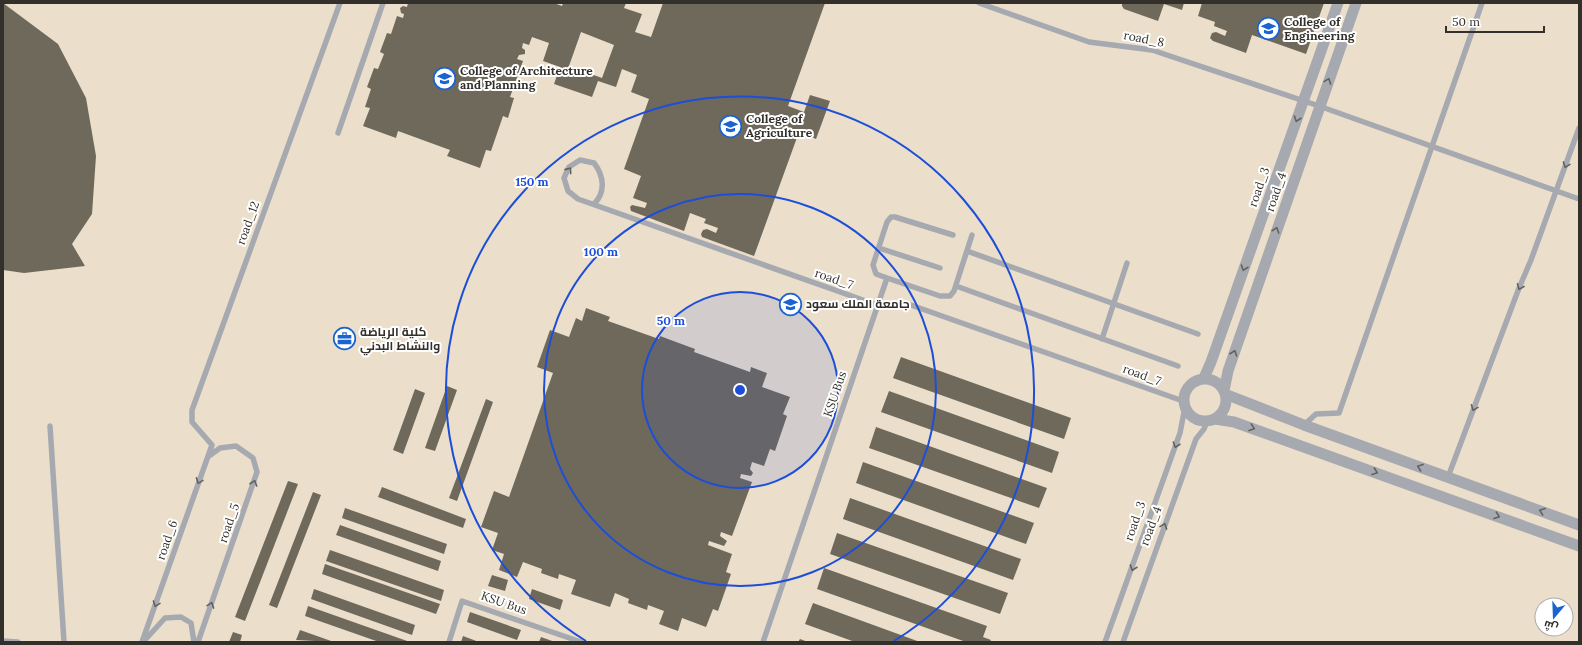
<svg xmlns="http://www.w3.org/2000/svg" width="1582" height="645" font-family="Lora,Cairo,serif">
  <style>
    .built { fill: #ebdfcb; fill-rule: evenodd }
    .building { fill: #6f695c; fill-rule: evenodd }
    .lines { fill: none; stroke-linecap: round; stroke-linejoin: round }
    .service { stroke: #a6aab0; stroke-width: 5.5 }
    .tertiary { stroke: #a6aab0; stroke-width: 11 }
    .oneway { stroke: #616160 }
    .ring { fill: none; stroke: #1d4ed8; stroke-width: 2 }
    .labels { text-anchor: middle; stroke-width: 4; stroke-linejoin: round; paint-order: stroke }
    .poi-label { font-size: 12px; font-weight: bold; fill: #33302b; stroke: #fff; text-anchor: start }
    .street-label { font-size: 12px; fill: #33302b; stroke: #fff }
    .centre { fill: #1d4ed8; stroke: #fff; stroke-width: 2 }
    .ring-label { font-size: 12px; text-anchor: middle; font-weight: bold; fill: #1d4ed8; stroke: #fff; stroke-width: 4; stroke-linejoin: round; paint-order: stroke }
  </style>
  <rect width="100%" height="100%" fill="#f2eadc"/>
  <path class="built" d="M3,3H1579V642H3ZM1542,605H1566V629H1542Z"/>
  <path class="building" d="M3,3L58,44L86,98L96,156L92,214L72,244L85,266L24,273L3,270Z
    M408,3H554L562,6L563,3H626L624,8L642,14L635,32L651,37L663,3H825L788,106L804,112L810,95L830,101L816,139L799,132L754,256L702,237L701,234L703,230L707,229L716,233L718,228L704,223L706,219L690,213L684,231L631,211L630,207L632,205L645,208L647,203L633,198L641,176L624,169L649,99L631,92L637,75L622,69L616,87L598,81L592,97L554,84L560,67L543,61L549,43L532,37L529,45L523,43L522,48L525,50V54L519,55L517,59L523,61L510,97L514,98L508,118L503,116L491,151L486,150L480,168L447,156L450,150L398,131L396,138L363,126L370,108L365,107L371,89L367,87L374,68L378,69L384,54L380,52L387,33L391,34L397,16L403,18L404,14L401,13L400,8L403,6L407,7ZM581,32L614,45L602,78L569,66Z
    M1122,3L1137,4L1184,3L1182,10L1164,4L1158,21L1124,9L1122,6Z
    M1202,3H1324L1306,54L1252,35L1246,53L1213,41L1210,38L1212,33L1216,32L1225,36L1227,31L1214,26L1215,22L1198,16Z
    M586,308L610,317L608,321L659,339L660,336L695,349L694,352L750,372L751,367L767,373L762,387L790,397L783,414L787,416L775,451L770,449L764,466L752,462L750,469L753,473L751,476L741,474L740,478L752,482L732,536L721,532L720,536L727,541L724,546L709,541L708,545L732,554L726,572L731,574L718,611L713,609L706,627L682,618L678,631L659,624L664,611L648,605L647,610L628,603L629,599L615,593L610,607L571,594L576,580L559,574L558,579L541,573L542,569L523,562L517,577L499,570L504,554L492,550L498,533L481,527L494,491L509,497L553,373L537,367L550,330L569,337L576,318L582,321Z
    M901,357L1071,418L1064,439L893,378Z
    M447,386L457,390L435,451L425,448Z
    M415,389L425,393L403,454L393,450Z
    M889,391L1059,452L1052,473L881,412Z
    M486,399L493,402L457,501L449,498Z
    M876,427L1047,488L1039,508L869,448Z
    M863,462L1034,523L1026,544L856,483Z
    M288,481L298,484L245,621L235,617Z
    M382,487L466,519L463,528L378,497Z
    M313,492L321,495L277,608L269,605Z
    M850,498L1021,559L1013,580L843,519Z
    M345,508L447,544L444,554L342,518Z
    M340,525L441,561L438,571L336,535Z
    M837,533L1008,593L1000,614L830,554Z
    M330,550L444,590L441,601L326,561Z
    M325,564L440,604L436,614L322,574Z
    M824,568L987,626L983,637L991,640L990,642H966L817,589Z
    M492,575L508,580L505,591L488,586Z
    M314,589L415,625L412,635L311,599Z
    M532,589L563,600L560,610L529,599Z
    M813,603L920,642H855L805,624Z
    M308,606L410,642H379L305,616Z
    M470,612L521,630L517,640L467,622Z
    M300,630L334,642L296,640Z
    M233,632L242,635L240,642H229Z
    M463,636L479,642H461Z
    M541,637L555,642H539Z
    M800,639L808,642H798Z"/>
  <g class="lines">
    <path class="service" d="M979,3L1089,42L1152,50L1319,106L1579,199
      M338,133L383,3
      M594,204C606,192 604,176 594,163L580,160L569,167L564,178L568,191L578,199L877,305L908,304L1183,401
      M879,248L940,268
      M967,251L1198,334
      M887,278L876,274L873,265L887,222L891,217H895L953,235
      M956,286L1178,366
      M1102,339L1127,263
      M1304,425L1316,414L1339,413L1482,3
      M50,426L64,642
      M1448,477L1519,288L1531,260L1579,128
      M3,641L18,642
      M144,641L165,618L181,617L191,623L194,642
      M142,642L212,445L192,422V410L340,3
      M198,642L257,472L253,458L236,446L220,448L209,456
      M449,642L462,601L581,642
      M763,642L887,278L940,296H950L954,291L972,235
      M1105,642L1180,433L1185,407
      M1123,642L1196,439L1204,429L1207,421"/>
    <path class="tertiary" d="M1204,378L1211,362L1338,3
      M1184 400a21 21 0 1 1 42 0a21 21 0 1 1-42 0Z
      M1224,391L1228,371L1356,3
      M1225,394L1304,425L1579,525
      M1215,419L1234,422L1579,546"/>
  </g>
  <defs><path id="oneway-chevron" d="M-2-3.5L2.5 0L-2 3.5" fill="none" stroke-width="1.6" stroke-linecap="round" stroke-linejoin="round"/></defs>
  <g class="oneway">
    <use href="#oneway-chevron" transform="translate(1328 81) rotate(-70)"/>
    <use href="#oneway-chevron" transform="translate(1297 119) rotate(109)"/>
    <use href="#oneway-chevron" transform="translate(1566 165) rotate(110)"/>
    <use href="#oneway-chevron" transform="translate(569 170) rotate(-55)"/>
    <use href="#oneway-chevron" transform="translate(1276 230) rotate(-71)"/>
    <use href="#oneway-chevron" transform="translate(1244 268) rotate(109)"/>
    <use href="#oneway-chevron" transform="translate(1520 287) rotate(112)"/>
    <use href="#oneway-chevron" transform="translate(1234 353) rotate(-71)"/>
    <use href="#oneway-chevron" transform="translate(1474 408) rotate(111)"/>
    <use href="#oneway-chevron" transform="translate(1252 428) rotate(20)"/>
    <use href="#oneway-chevron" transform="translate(1176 445) rotate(109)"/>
    <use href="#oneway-chevron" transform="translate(1420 467) rotate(-160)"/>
    <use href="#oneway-chevron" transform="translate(1375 472) rotate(20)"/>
    <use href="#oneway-chevron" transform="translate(199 481) rotate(111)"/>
    <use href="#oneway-chevron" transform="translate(254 483) rotate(-71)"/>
    <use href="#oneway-chevron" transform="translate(1542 511) rotate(-160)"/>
    <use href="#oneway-chevron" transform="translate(1497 516) rotate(20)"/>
    <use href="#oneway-chevron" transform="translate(1164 526) rotate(-70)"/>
    <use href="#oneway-chevron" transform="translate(1133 568) rotate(109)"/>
    <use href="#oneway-chevron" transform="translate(156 604) rotate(110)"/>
    <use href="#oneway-chevron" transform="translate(211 605) rotate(-70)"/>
  </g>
  <circle cx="740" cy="390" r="98" fill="#1d4ed8" fill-opacity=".12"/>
  <g class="ring">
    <circle cx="740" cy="390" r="98"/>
    <circle cx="740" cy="390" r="196"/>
    <path d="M586 641A294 294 0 1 1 894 641"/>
  </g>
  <defs>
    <symbol id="university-ring" viewBox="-11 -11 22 22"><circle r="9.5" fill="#fff" stroke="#1b63ce" stroke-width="1.5"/><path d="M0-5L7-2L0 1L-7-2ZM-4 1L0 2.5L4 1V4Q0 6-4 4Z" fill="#1b63ce"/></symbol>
    <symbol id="office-ring" viewBox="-11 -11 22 22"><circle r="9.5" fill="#fff" stroke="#1b63ce" stroke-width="1.5"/><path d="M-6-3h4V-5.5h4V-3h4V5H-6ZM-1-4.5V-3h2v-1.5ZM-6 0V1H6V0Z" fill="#1b63ce"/></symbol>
  </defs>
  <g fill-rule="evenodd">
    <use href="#university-ring" x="1256" y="16" width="25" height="25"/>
    <use href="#university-ring" x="432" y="66" width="25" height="25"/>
    <use href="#university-ring" x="718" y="114" width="25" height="25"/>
    <use href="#university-ring" x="778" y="292" width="25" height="25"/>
    <use href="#office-ring" x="332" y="326" width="25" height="25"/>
  </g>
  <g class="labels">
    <g class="poi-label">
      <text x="1284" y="26">College of<tspan x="1284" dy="14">Engineering</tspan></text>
      <text x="460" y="75">College of Architecture<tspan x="460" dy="14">and Planning</tspan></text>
      <text x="746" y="123">College of<tspan x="746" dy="14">Agriculture</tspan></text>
      <text x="806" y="308">جامعة الملك سعود</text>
      <text x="360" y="336">كلية الرياضة<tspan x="360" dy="14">والنشاط البدني</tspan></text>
    </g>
    <g class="street-label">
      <text transform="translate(1144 39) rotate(11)" y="4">road_8</text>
      <text transform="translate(1259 187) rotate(-71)" y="4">road_3</text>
      <text transform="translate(1276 192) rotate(-71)" y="4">road_4</text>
      <text transform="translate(248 223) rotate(-70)" y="4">road_12</text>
      <text transform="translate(834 279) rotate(19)" y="4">road_7</text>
      <text transform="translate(1142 375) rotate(20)" y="4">road_7</text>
      <text transform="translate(835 394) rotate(-71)" y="4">KSU Bus</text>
      <text transform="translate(1135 521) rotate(-71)" y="4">road_3</text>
      <text transform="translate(229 523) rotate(-71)" y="4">road_5</text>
      <text transform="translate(1151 526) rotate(-70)" y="4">road_4</text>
      <text transform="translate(167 540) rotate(-71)" y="4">road_6</text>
      <text transform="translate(504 603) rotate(19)" y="4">KSU Bus</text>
    </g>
  </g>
  <circle cx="740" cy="390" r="6" class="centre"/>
  <g class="ring-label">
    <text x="532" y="186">150 m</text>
    <text x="601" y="256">100 m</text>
    <text x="671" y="325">50 m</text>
  </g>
  <rect width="1582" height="645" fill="none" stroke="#33302b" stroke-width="8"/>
  <g transform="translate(1554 617) rotate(199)"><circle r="19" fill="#ffffff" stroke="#adacaa"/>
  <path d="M0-3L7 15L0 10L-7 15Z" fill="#1b63ce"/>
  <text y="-6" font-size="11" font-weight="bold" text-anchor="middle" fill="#33302b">ش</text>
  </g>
  <path d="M1446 26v6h98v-6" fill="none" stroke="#33302b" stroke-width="2"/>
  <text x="1452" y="26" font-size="12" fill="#33302b" stroke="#ffffff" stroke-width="3" paint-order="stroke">50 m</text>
</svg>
